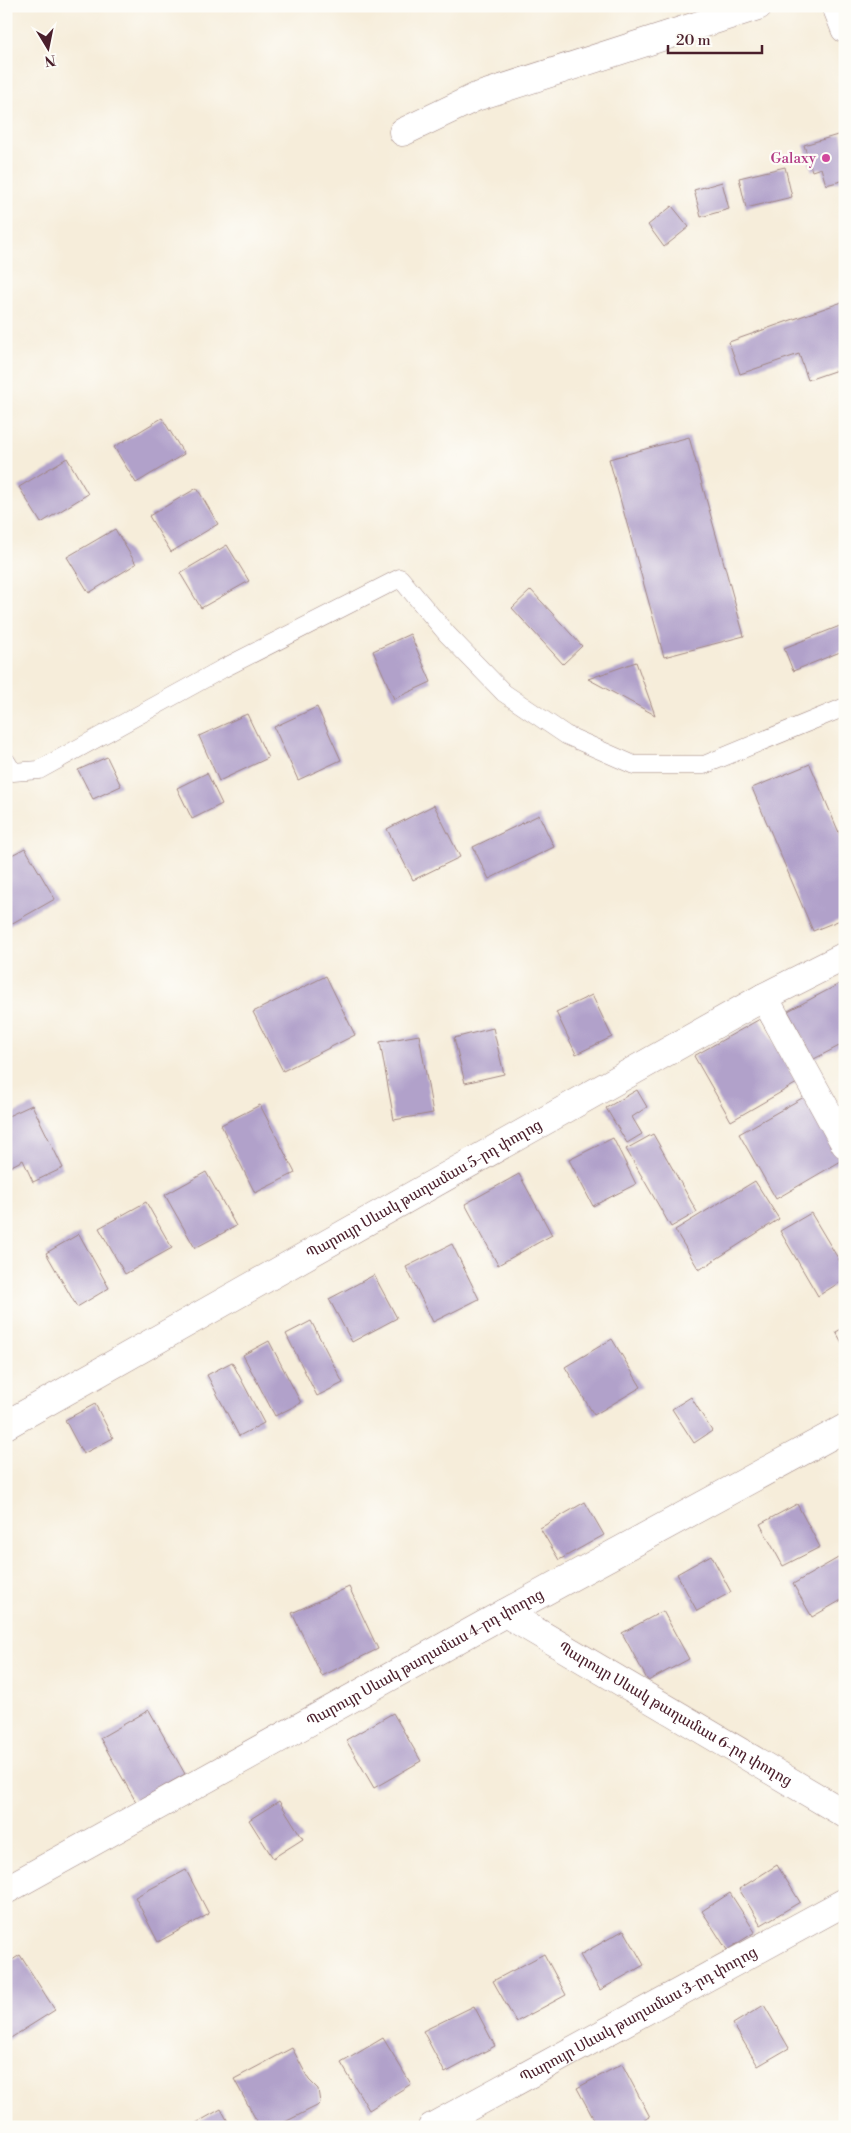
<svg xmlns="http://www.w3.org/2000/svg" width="851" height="2133" font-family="'Libre Bodoni','Noto Serif Armenian',serif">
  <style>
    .building { fill: #b1a1ca }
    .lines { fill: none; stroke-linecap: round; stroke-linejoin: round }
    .service-casing { stroke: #a08682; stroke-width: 19 }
    .minor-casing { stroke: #a08682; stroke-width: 29 }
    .tertiary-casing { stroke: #a08682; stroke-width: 29 }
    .service { stroke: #fff; stroke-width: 18 }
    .minor { stroke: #fff; stroke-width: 28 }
    .tertiary { stroke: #fff; stroke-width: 28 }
    .hotel-dot { fill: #d1479c; stroke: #fdfcf7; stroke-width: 2 }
    .labels { text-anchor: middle; stroke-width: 4.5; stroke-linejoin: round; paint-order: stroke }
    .hotel-label { font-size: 15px; fill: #b23c85; stroke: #fdfcf7; text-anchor: end }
    .street-label { font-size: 15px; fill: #4a1f2b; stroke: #fdfcf7 }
  </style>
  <rect width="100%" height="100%" fill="#fdfcf7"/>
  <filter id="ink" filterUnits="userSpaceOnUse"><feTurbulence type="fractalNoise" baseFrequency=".02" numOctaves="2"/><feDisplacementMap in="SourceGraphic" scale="10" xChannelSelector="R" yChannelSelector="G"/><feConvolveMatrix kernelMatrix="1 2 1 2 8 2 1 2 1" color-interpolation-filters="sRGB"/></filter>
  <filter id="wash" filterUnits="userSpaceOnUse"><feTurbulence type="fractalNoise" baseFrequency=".0096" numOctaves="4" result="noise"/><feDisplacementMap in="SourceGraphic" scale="20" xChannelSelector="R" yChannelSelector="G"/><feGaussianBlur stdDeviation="1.12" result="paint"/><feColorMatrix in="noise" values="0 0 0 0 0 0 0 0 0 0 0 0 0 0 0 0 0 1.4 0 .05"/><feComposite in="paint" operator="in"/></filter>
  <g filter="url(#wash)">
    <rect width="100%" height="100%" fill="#f6edda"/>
    <g id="blocks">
      <path class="building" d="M841,134L845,148V180L826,185L821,168L812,171L804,145Z
        M785,167L792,197L746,208L739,178Z
        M722,182L729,209L701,217L694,190Z
        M672,206L689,227L664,247L648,225Z
        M845,301V373L842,374L840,369L808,380L799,354L740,374L729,342Z
        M162,418L184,454L136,483L114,447Z
        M689,437L744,636L664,657L609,459Z
        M67,458L88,494L41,523L19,487Z
        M197,488L218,524L171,552L149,516Z
        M115,529L136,564L89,593L67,557Z
        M227,545L249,581L201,608L180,573Z
        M531,590L582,646L563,664L512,608Z
        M845,624V650L793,671L784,648Z
        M410,634L431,682L394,699L373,651Z
        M636,662L655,715L588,679Z
        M317,707L341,760L298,780L274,727Z
        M247,714L268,758L219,781L199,736Z
        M107,757L121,786L93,799L78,770Z
        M810,764L845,847V918L813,931L752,788Z
        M207,773L222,804L192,819L177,788Z
        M434,805L460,857L413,880L387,829Z
        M539,815L554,847L489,879L473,847Z
        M25,848L55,899L9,925L6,921V858Z
        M326,976L355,1035L283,1071L253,1012Z
        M845,981V1043L814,1059L788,1011Z
        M592,995L612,1037L576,1054L556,1012Z
        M760,1019L797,1083L731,1121L694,1056Z
        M493,1028L504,1074L465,1083L454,1038Z
        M419,1035L433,1113L394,1120L380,1042Z
        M637,1090L647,1107L632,1117L642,1134L627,1143L606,1108Z
        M804,1097L841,1161L776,1199L739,1134Z
        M32,1105L63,1168L33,1182L23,1160L6,1169V1117Z
        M260,1105L295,1173L255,1193L221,1125Z
        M653,1134L697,1212L671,1227L626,1149Z
        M613,1138L636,1184L593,1206L569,1160Z
        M206,1172L236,1226L195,1248L165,1195Z
        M519,1174L552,1235L498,1265L465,1204Z
        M755,1181L779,1219L699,1270L675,1230Z
        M146,1202L172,1248L125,1274L99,1228Z
        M811,1213L845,1270V1279L818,1296L780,1231Z
        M79,1234L109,1288L77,1307L46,1253Z
        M452,1244L479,1299L433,1322L406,1267Z
        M374,1275L397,1318L352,1342L329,1299Z
        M311,1321L343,1383L317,1396L286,1334Z
        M845,1327V1348L836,1332Z
        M612,1339L641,1387L594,1415L565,1367Z
        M269,1341L301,1403L275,1416L243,1355Z
        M232,1362L264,1423L239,1436L207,1375Z
        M691,1397L712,1431L694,1443L672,1409Z
        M95,1404L113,1438L83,1454L65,1420Z
        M585,1502L604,1535L559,1560L540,1528Z
        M797,1504L820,1547L783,1566L760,1524Z
        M845,1554V1598L812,1617L793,1584Z
        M711,1555L731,1592L697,1611L677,1574Z
        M349,1587L378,1649L322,1676L292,1613Z
        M663,1611L689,1659L648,1681L622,1633Z
        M149,1710L185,1774L136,1802L100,1738Z
        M393,1713L421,1761L374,1788L346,1740Z
        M279,1801L303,1839L273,1858L249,1820Z
        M777,1865L800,1902L761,1925L739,1889Z
        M186,1870L209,1914L158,1942L135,1897Z
        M730,1893L755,1932L727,1950L702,1911Z
        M624,1930L644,1965L600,1990L580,1955Z
        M544,1954L566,1995L516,2022L493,1981Z
        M20,1955L55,2010L6,2041V1964Z
        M764,2005L789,2048L758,2066L733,2024Z
        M474,2006L495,2046L445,2073L423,2031Z
        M383,2038L411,2084L369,2110L341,2063Z
        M292,2048L309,2080L318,2089L320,2103L317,2106L275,2127H260L234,2079Z
        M622,2064L650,2117L631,2127H598L577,2088Z
        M221,2109L231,2127H189Z"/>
    </g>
  </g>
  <g filter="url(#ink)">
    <use href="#blocks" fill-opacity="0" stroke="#a08682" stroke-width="1"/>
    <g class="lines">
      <defs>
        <path id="service" d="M6,761L13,772L39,770L222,669L400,578L447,634L504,693L566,735L634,765H704L845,707"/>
        <g id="minor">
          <path d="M403,132L476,97L758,6"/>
          <path d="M764,997L845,1144"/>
          <path id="s1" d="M6,1425L764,997L845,956"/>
          <path id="s2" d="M505,1613L845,1814"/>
          <path id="s3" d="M6,1890L505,1613L845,1428"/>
          <path id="s4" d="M432,2127L845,1902"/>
        </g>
        <path id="tertiary" d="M836,6L845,29"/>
      </defs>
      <use href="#service" class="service-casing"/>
      <use href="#minor" class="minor-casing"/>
      <use href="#tertiary" class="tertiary-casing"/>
      <use href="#service" class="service"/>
      <use href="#minor" class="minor"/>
      <use href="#tertiary" class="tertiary"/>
    </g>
  </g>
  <circle class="hotel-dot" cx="826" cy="158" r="5"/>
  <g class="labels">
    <g class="hotel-label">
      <text x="816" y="163">Galaxy</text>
    </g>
    <g class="street-label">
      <text dy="5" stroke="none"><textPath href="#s1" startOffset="480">Պարույր Սևակ թաղամաս 5-րդ փողոց</textPath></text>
      <text dy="5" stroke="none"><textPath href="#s3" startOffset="479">Պարույր Սևակ թաղամաս 4-րդ փողոց</textPath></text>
      <text dy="5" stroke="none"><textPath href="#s2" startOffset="198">Պարույր Սևակ թաղամաս 6-րդ փողոց</textPath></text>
      <text dy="5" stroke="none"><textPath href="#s4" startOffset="235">Պարույր Սևակ թաղամաս 3-րդ փողոց</textPath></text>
    </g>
  </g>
  <rect width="851" height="2133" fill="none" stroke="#fdfcf7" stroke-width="25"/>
  <g transform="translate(48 48) rotate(170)" stroke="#fdfcf7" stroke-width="4" paint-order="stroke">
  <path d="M0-4L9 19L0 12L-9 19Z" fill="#4a1f2b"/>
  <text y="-8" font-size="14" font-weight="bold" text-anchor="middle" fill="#4a1f2b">N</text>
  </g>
  <path d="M668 45v8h94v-8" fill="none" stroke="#4a1f2b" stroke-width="2.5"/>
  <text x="676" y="45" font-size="15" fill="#4a1f2b" stroke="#fdfcf7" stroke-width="4" paint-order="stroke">20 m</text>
</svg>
